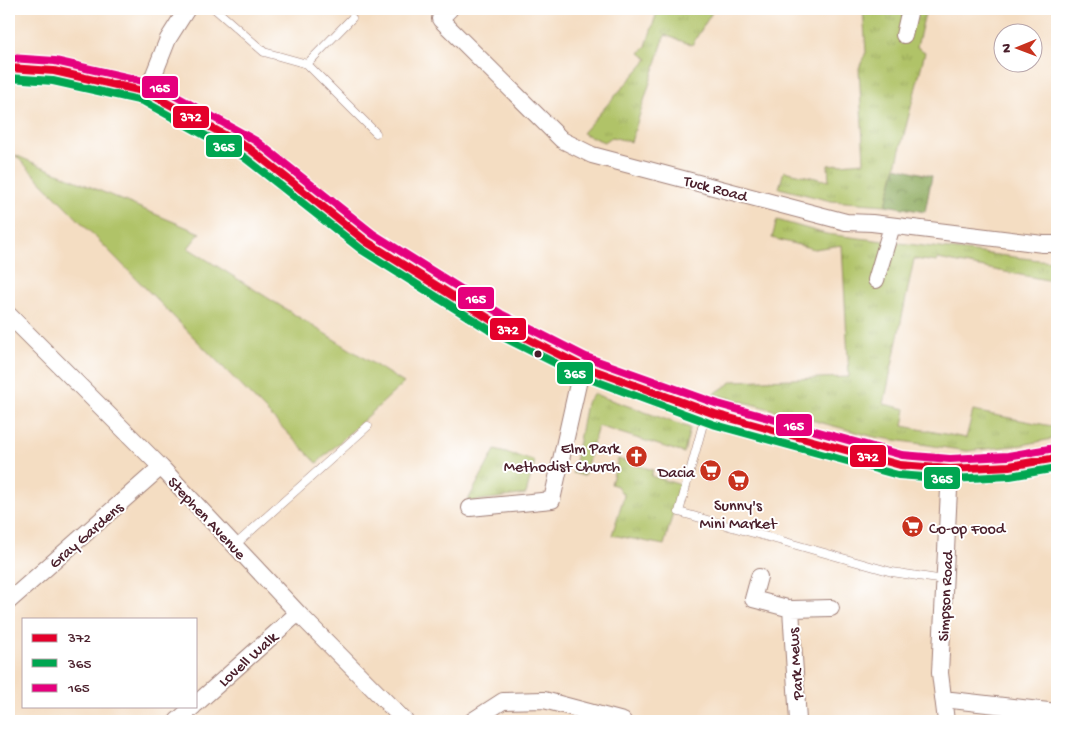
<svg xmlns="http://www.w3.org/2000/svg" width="1066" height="730" font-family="'Gochi Hand',sans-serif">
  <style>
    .grass { fill: url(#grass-tufts); stroke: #7d7149 }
    .forest { fill: url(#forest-crowns); stroke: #6b6444 }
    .garden { fill: #b0c367; stroke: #7d7149 }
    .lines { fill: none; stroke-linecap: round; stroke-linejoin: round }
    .lane-casing { stroke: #9f7e76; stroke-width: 9 }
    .street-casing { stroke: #9f7e76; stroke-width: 18 }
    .secondary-casing { stroke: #9f7e76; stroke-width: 24 }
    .lane { stroke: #fff; stroke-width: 8 }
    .street { stroke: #fff; stroke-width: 16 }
    .secondary { stroke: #fff; stroke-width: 22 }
    .bus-1-casing { stroke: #fff; stroke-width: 11 }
    .bus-2-casing { stroke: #fff; stroke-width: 11 }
    .bus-3-casing { stroke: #fff; stroke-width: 11 }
    .bus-1 { stroke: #e4002b; stroke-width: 8 }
    .bus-2 { stroke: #00a651; stroke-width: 8 }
    .bus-3 { stroke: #e5007d; stroke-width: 8 }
    .bus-dot { fill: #4a1f2b; stroke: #fff; stroke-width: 2 }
    .labels { text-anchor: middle; stroke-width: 4; stroke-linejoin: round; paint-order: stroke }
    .street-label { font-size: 16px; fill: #4a1f2b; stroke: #fff }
    .poi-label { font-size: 16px; fill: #4a1f2b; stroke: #fff; text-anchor: end }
    .line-badge { stroke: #fff; stroke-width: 2 }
    .badge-label { font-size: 14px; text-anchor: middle; font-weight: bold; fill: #fff }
  </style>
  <defs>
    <pattern id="grass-tufts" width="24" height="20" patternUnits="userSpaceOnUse" patternTransform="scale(1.25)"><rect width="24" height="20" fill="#b0c367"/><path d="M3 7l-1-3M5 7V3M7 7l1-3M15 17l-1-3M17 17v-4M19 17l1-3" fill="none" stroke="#99a75a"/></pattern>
    <pattern id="forest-crowns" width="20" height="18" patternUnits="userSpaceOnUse" patternTransform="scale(1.25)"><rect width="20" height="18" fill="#8ca95c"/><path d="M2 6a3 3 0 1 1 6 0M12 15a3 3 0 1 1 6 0" fill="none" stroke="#74894c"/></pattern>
  </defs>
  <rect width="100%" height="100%" fill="#fff"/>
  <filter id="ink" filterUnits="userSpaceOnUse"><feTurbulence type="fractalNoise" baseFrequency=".02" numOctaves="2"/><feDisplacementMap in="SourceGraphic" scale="10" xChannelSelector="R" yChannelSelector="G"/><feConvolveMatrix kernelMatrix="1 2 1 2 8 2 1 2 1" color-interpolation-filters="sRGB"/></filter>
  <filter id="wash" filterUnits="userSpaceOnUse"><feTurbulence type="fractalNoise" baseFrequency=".0096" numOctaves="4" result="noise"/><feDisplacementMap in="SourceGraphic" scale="20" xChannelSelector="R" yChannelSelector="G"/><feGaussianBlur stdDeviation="1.12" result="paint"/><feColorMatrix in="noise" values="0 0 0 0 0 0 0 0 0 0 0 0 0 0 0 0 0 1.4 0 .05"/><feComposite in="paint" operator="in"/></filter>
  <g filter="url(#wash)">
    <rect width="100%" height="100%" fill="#f4ddc2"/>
    <path class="grass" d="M658,9H714L692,45L665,35L631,142L612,137L604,142L582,133L648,59L640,53L646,46Z
      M863,9H926L917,47L925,52L886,205L831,201L779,188L784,171L829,181L828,165L864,162L859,68L866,52Z
      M777,220L826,234L1039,260L1057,261V282L938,259L937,262L914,259L884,404L906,409L903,426L966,438L973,411L1057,427V438L1022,445L967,451L875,437L714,394L733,381L849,377L842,245L814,249L772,238Z
      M594,394L690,428L684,453L598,426L584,476L573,473L586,403Z
      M495,450L535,461L526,494L467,502Z
      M618,459L653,470L651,476L681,485L664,545L612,535L624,496L617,486L611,484Z"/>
    <path class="forest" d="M896,167L932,176L925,212L886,205Z"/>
    <path class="garden" d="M15,155L200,233L188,248L404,383L317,463Z"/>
  </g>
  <g filter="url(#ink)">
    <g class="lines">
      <defs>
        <path id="lane" d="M215,9L264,52L307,64L376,133
          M307,64L352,18
          M706,413L679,512L892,572L944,580
          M235,545L368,426"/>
        <path id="street" d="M450,9L440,19L562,140L592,155L846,222L872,223L1043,244H1057
          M904,35L910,9
          M147,92L168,39L187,9
          M876,280L892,226
          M9,315L161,467L298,613L405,721
          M470,508L552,500L582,366
          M759,577L753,599L791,609L798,721
          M9,601L161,467
          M791,609L831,608
          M943,699L1057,712
          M196,704L298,613
          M177,721L194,706
          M472,721L503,701L544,700L623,721
          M946,721L940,673L950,469"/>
        <path id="secondary" d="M9,68L54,71L147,92L250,149L367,242L496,323L582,366L715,414L900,465L950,469L1009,466L1057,458"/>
      </defs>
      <use href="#lane" class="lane-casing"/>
      <use href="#street" class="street-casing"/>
      <use href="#secondary" class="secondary-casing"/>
      <use href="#lane" class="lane"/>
      <use href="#street" class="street"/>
      <use href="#secondary" class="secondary"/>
      <defs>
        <path id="bus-1" d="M9,68L54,71L147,92L250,149L367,242L496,323L582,366L715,414L900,465L950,469L1009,466L1057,458"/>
        <path id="bus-2" d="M9,78L53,81L143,101L244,157L362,250L491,331L579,375L712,424L898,475L951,479L1010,476L1057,468"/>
        <path id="bus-3" d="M10,58L55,61L152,83L256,141L373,234L501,314L586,357L718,404L902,455L950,459L1008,456L1055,448"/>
      </defs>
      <use href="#bus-1" class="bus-1-casing"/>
      <use href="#bus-2" class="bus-2-casing"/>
      <use href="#bus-3" class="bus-3-casing"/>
      <use href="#bus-1" class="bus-1"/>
      <use href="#bus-2" class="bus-2"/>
      <use href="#bus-3" class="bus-3"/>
    </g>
  </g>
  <defs>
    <symbol id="church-disc" viewBox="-11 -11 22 22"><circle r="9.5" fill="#c8321e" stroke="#fff"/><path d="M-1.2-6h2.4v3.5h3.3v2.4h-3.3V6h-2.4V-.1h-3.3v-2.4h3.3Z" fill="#fff"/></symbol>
    <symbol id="supermarket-disc" viewBox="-11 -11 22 22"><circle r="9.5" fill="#c8321e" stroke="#fff"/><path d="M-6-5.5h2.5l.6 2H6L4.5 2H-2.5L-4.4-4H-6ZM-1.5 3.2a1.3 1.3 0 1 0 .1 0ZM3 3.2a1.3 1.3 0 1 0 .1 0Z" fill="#fff"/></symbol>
  </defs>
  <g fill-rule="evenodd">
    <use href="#church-disc" x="624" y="444" width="25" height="25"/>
    <use href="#supermarket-disc" x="698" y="458" width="25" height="25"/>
    <use href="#supermarket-disc" x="726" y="468" width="25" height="25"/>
    <use href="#supermarket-disc" x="900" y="514" width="25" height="25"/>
  </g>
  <circle class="bus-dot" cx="538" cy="354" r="4.5"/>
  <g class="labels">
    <g class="street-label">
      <text transform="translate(716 187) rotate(15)" y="6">Tuck Road</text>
      <text transform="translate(208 517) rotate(47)" y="6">Stephen Avenue</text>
      <text transform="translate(85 534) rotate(-41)" y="6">Gray Gardens</text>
      <text transform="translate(944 596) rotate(-87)" y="6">Simpson Road</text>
      <text transform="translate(247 658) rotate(-42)" y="6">Lovell Walk</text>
      <text transform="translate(794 664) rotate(-94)" y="6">Park Mews</text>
    </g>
    <g class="poi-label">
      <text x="620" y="453">Elm Park<tspan x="620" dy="18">Methodist Church</tspan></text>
      <text x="695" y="477">Dacia</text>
      <text x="738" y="510" text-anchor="middle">Sunny's<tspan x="738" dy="18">Mini Market</tspan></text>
      <text x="929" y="533" text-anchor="start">Co-op Food</text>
    </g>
  </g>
  <g class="line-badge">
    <rect x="141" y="75" width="38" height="24" rx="5" fill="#e5007d"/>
    <rect x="172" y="105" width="38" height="24" rx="5" fill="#e4002b"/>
    <rect x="205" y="134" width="38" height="24" rx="5" fill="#00a651"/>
    <rect x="457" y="286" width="38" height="24" rx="5" fill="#e5007d"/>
    <rect x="489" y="317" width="38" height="24" rx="5" fill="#e4002b"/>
    <rect x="556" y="361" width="38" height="24" rx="5" fill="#00a651"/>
    <rect x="775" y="413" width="38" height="24" rx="5" fill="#e5007d"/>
    <rect x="849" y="444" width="38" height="24" rx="5" fill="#e4002b"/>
    <rect x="923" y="466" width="38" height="24" rx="5" fill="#00a651"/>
  </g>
  <g class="badge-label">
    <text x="160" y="92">165</text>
    <text x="191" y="121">372</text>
    <text x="224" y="151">365</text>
    <text x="476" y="303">165</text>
    <text x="508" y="334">372</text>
    <text x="575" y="378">365</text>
    <text x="794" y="430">165</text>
    <text x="868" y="461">372</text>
    <text x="942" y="483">365</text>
  </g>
  <rect width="1066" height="730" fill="none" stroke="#fff" stroke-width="30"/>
  <rect x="22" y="618" width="175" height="90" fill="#ffffff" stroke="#b7a5aa"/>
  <rect x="32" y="634" width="25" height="8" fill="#e4002b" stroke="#b7a5aa"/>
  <text x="68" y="642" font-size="15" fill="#4a1f2b">372</text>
  <rect x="32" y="659" width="25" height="8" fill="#00a651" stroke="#b7a5aa"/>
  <text x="68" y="668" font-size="15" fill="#4a1f2b">365</text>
  <rect x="32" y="684" width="25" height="8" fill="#e5007d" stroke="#b7a5aa"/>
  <text x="68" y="692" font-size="15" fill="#4a1f2b">165</text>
  <g transform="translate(1018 48) rotate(269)"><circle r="24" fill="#ffffff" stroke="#b7a5aa"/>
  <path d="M0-4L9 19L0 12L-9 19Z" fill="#c8321e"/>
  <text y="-8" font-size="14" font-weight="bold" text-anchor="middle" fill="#4a1f2b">N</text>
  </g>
</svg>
